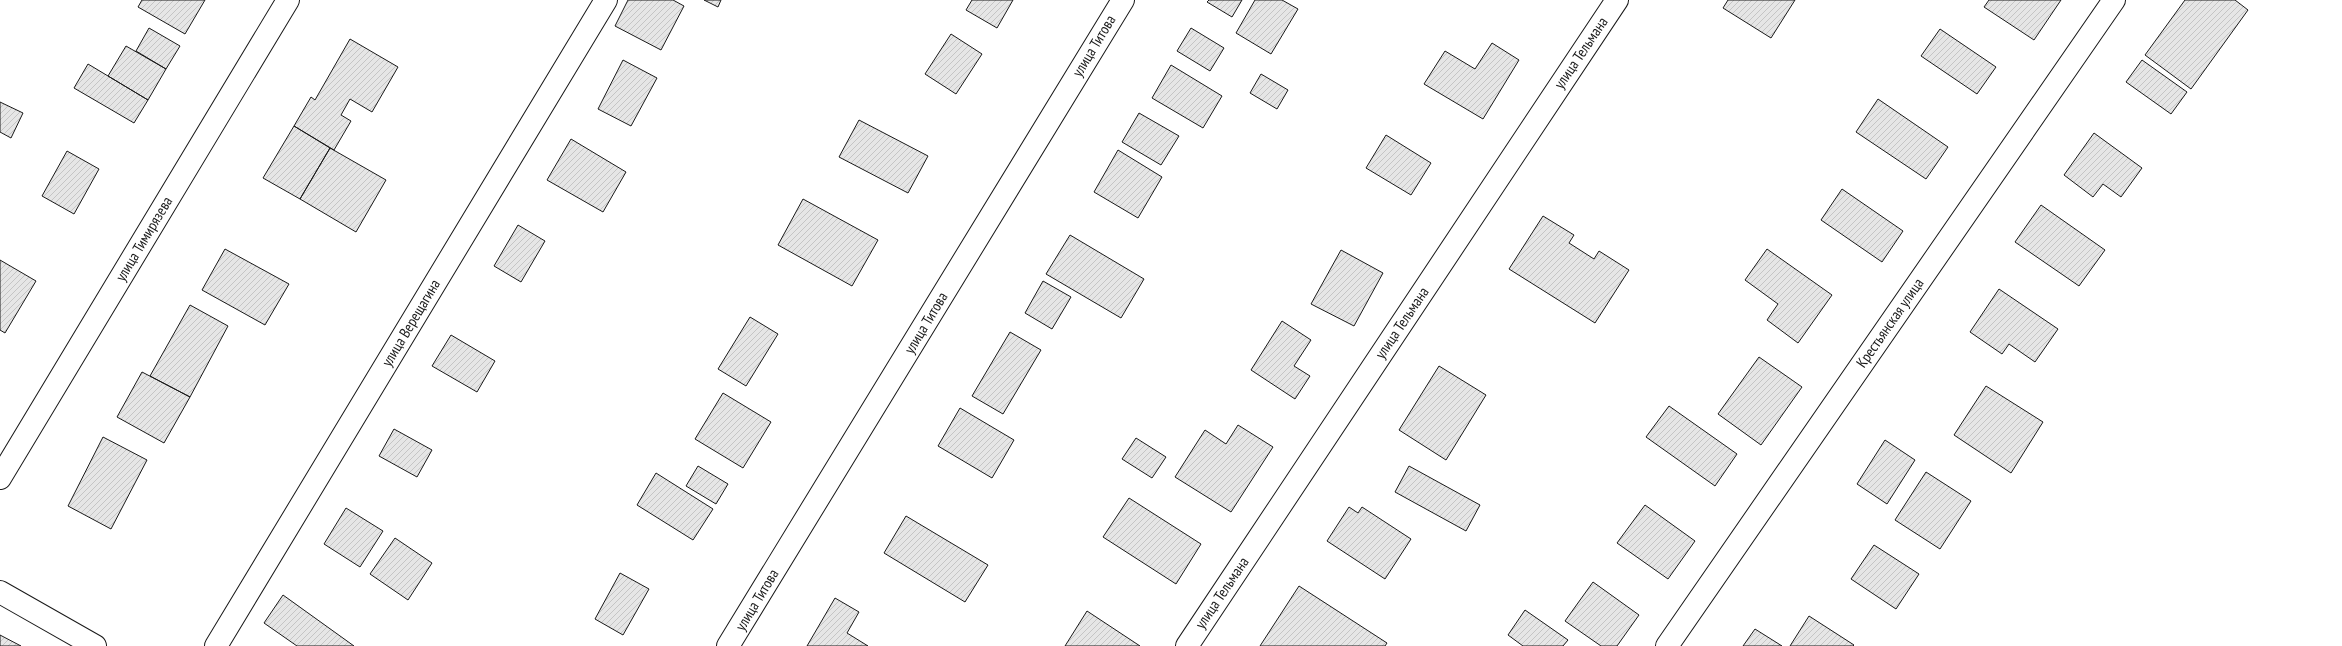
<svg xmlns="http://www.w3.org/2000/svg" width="2342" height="646" font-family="'PT Sans Narrow',sans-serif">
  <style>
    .building { fill: url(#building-hatch); stroke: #1a1a1a }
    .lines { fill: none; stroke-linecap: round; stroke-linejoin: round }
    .minor-casing { stroke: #1a1a1a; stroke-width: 24 }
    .major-casing { stroke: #1a1a1a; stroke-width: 24 }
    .minor { stroke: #fff; stroke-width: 22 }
    .major { stroke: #fff; stroke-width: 22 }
    .labels { text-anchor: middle; stroke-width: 3; stroke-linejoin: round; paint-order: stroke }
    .street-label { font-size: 15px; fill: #1a1a1a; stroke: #fff }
  </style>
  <defs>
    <pattern id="building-hatch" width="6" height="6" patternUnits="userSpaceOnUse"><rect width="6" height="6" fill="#e6e6e6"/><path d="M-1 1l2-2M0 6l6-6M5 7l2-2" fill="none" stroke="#c5c5c5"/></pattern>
  </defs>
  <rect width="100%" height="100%" fill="#fff"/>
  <path class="building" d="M142,0H205L185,34L138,7Z
    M628,0H673L684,6L661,50L615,26Z
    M704,0H721L718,7Z
    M972,0H1013L997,28L966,10Z
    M1209,0H1242L1232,17L1207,2Z
    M1255,0H1282L1298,9L1271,54L1236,33Z
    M1728,0H1795L1771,38L1723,8Z
    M1989,0H2061L2034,40L1984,7Z
    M2185,0H2235L2248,10L2191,89L2145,55Z
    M149,28L180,46L166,69L136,51Z
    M1191,28L1224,48L1210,71L1177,51Z
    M1940,29L1996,67L1977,94L1921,56Z
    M951,34L982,54L956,94L925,74Z
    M350,39L398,67L372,112L350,99L341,115L351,121L334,150L294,126L311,97L315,100Z
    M1492,43L1519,60L1483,119L1424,84L1445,51L1475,69Z
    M126,46L166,69L148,100L108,76Z
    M623,60L657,78L631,126L598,109Z
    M2142,60L2187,92L2171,114L2126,82Z
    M88,64L148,100L134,123L74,88Z
    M1171,65L1222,96L1203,128L1152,98Z
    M1261,74L1288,90L1277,109L1250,93Z
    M1878,99L1948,147L1926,179L1856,132Z
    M0,102L23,113L11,138L0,132Z
    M1139,113L1179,136L1161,165L1122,142Z
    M859,120L928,156L908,193L839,157Z
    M294,126L330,148L300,199L263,178Z
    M2094,133L2142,168L2121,197L2103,184L2093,197L2064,175Z
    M1386,135L1431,163L1411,195L1366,168Z
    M571,139L626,172L603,212L547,180Z
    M330,148L386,180L356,232L300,199Z
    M1118,150L1162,177L1138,218L1094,192Z
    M67,151L99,169L74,214L42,196Z
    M1842,189L1903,231L1882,262L1821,220Z
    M803,199L878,240L852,286L778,245Z
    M2041,205L2105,250L2079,286L2015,242Z
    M1543,216L1574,235L1569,243L1594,259L1599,251L1629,270L1595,323L1509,269Z
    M518,225L545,241L521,282L494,266Z
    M1070,235L1144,279L1121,318L1046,274Z
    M225,249L289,284L265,325L202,290Z
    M1767,249L1832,295L1798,343L1767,320L1778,304L1745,280Z
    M1341,250L1383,273L1354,326L1311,304Z
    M0,260L36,281L5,333L0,330Z
    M1043,281L1071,297L1052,329L1025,313Z
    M1999,289L2058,329L2035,362L2009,344L2002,354L1970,332Z
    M190,305L228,326L190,397L150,376Z
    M750,317L778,334L746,386L718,369Z
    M1282,321L1311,340L1294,366L1310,376L1295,399L1251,370Z
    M1010,332L1041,350L1003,414L972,396Z
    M451,335L495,361L477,392L432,366Z
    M1759,357L1802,387L1761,445L1718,414Z
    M1439,366L1486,395L1446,460L1399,430Z
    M142,372L190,397L164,443L117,417Z
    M1986,386L2043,422L2011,473L1954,435Z
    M723,393L771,422L743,468L695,439Z
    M1669,406L1737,454L1715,486L1646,437Z
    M960,408L1014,440L992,478L938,446Z
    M1238,425L1273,447L1231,512L1175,477L1205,430L1226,444Z
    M394,429L432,450L417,477L379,456Z
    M103,437L147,460L111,529L68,506Z
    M1136,438L1166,457L1152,478L1122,459Z
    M1885,440L1915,460L1887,504L1857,484Z
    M698,466L728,484L716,504L686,486Z
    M1409,466L1480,505L1466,531L1395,492Z
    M1926,472L1971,501L1940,549L1895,520Z
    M656,473L713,509L693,540L637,505Z
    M1129,498L1201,544L1176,584L1103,537Z
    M1645,505L1695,541L1668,579L1617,543Z
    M1349,507L1358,513L1362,507L1411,539L1385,579L1327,541Z
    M346,508L383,531L360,567L324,544Z
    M906,516L988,565L965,602L884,553Z
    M395,538L432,563L408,600L370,574Z
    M1874,545L1919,574L1896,609L1851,579Z
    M620,573L649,589L623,635L595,619Z
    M1593,582L1639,615L1617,646H1601L1565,621Z
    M1299,586L1387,643L1385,646H1260Z
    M283,595L354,646H297L264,623Z
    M835,598L859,612L847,633L868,646H807Z
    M1525,610L1568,640L1563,646H1523L1508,635Z
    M1087,611L1140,646H1065Z
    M1809,616L1854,645L1853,646H1790Z
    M1755,629L1782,646H1743Z
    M0,635L21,646H0Z"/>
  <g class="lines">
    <defs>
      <path id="minor" d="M0,478L288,0
        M0,592L95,646
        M216,646L606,0
        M1187,646L1617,0
        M1667,646L2114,0"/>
      <path id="major" d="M728,646L1123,0"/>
    </defs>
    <use href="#minor" class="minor-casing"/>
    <use href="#major" class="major-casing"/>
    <use href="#minor" class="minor"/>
    <use href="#major" class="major"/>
  </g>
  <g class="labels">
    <g class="street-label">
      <text transform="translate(1094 46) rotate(-59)" y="5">улица Титова</text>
      <text transform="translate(1581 53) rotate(-56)" y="5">улица Тельмана</text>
      <text transform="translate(144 239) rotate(-59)" y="5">улица Тимирязева</text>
      <text transform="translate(411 323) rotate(-59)" y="5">улица Верещагина</text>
      <text transform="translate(926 323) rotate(-59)" y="5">улица Титова</text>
      <text transform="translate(1402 323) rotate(-56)" y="5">улица Тельмана</text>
      <text transform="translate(1890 323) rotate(-55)" y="5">Крестьянская улица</text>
      <text transform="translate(1222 593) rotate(-56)" y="5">улица Тельмана</text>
      <text transform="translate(757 600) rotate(-59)" y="5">улица Титова</text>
    </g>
  </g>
</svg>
